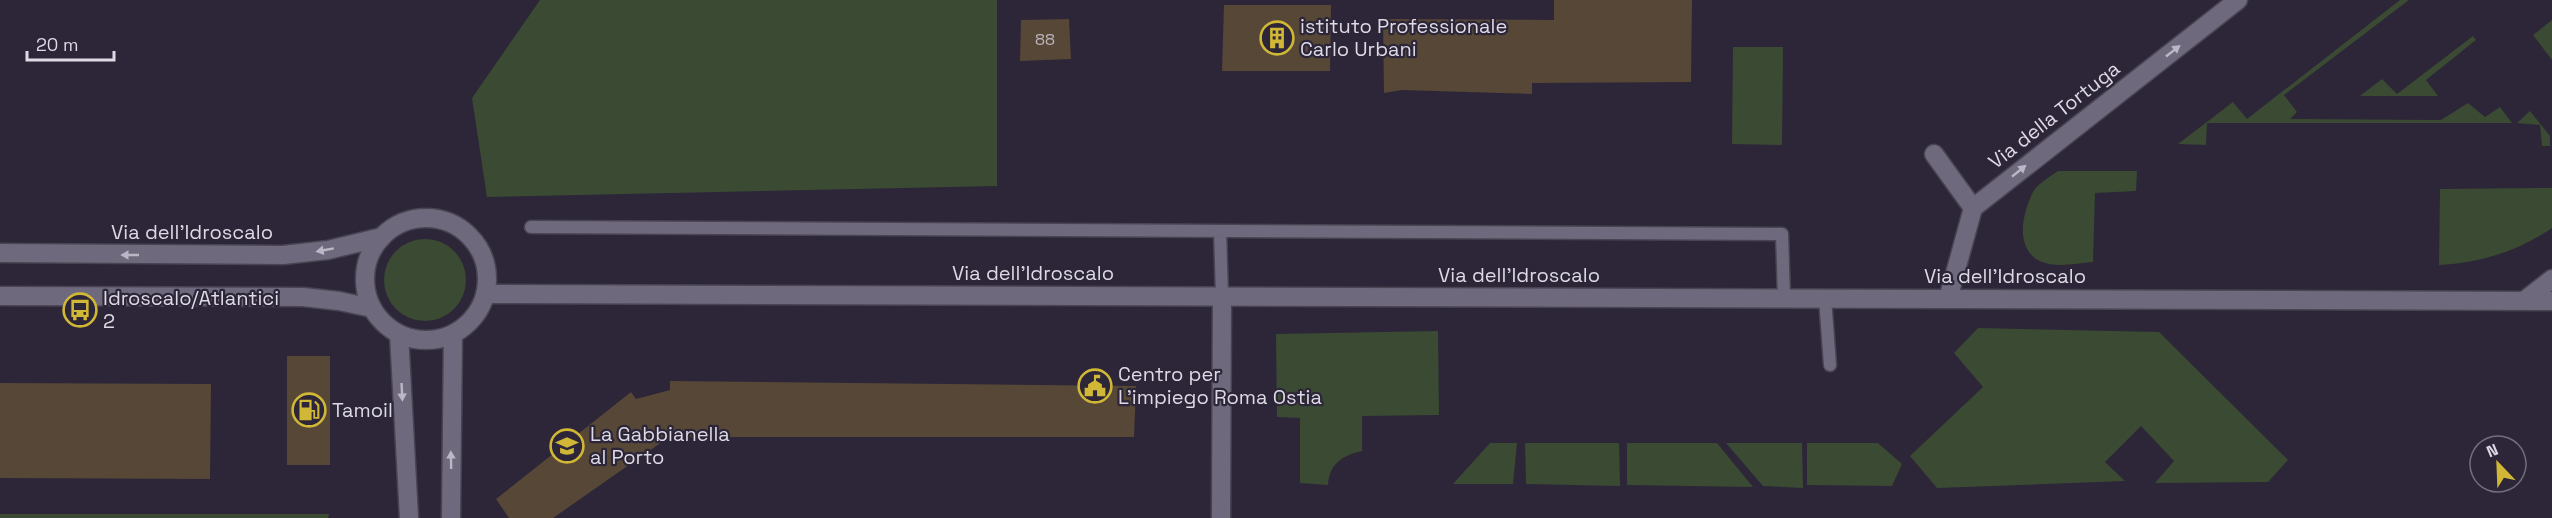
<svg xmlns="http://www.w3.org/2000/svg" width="2552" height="518" font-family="'Space Grotesk',sans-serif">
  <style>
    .green { fill: #3a4a33 }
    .building { fill: #564737 }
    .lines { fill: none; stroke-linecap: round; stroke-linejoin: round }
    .service-casing { stroke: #484452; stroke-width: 15 }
    .minor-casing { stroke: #484452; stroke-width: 21 }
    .tertiary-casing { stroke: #484452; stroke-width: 21 }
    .service { stroke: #6f697d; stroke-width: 12 }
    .minor { stroke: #6f697d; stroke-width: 18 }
    .tertiary { stroke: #6f697d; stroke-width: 18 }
    .oneway { fill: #bcb7c6 }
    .labels { text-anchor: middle; stroke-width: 4.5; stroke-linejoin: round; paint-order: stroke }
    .number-label { font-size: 16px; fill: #bbb4ba }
    .poi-label { font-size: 20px; fill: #ddd9e5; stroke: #2c2638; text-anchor: start }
    .street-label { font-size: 20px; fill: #ddd9e5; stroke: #2c2638 }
  </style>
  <rect width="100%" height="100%" fill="#2c2638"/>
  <path class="green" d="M540,0H997V186L487,197L472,98Z
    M2400,0H2409L2284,95L2297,112L2290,119L2441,120L2468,103L2485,117L2500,107L2512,123H2207L2206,145L2178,144L2233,102L2247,119Z
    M2552,20V60L2533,35Z
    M2473,36L2476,40L2426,80L2438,96H2360L2382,79L2397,94Z
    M1733,47H1783L1782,145L1732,144Z
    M2530,111L2550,136V146H2542L2540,125L2517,123Z
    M2058,171H2137L2136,191L2095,193L2093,262C2078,263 2056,268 2042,262C2014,250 2022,214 2033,192C2037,184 2051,176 2058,171Z
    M2552,188V228C2518,251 2480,263 2439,265L2440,189Z
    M384 280a41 41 0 1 1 82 0a41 41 0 1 1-82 0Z
    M1978,328L2159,332L2288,460L2268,482L2155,483L2174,461L2141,426L2105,462L2125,481L1937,488L1910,456L1983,387L1954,353Z
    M1438,331L1439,415L1362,416V451C1343,455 1329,464 1328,485L1300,483V418L1277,417L1276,334Z
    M1490,443H1517L1513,484H1453Z
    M1525,443H1619L1620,486L1526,484Z
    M1627,443H1717L1753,487L1627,485Z
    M1726,443H1802L1803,488L1763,486Z
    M1807,443H1878L1902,464L1892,486L1807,485Z
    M0,514H329L328,518H0Z"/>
  <path class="building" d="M1554,0H1692L1691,82L1532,83V94L1402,90L1384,93L1383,19L1554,20Z
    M1224,5H1331L1330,71H1222Z
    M1069,19L1071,59L1020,61L1021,20Z
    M287,356H330V465H287Z
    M670,381L1136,386L1134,437H669L553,518H509L496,499L631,392L636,399L670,390Z
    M0,383L211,384L210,479L0,478Z"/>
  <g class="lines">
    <defs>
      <path id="service" d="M531,227L1782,234L1784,298
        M1220,231L1222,296
        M1825,298L1830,365"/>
      <path id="minor" d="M1934,154L1973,208
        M0,253L283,255L328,250L382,237
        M0,296L303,297L339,301L372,308
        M1948,299L1973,208L2238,0
        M1221,518L1222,296"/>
      <path id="tertiary" d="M365 279a61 61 0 1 1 122 0a61 61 0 1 1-122 0Z
        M485,294L2552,301
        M2525,300L2552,279
        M399,334L409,518
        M451,518L453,334"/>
    </defs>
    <use href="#service" class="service-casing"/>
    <use href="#minor" class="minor-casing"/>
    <use href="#tertiary" class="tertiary-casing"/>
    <use href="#service" class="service"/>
    <use href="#minor" class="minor"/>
    <use href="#tertiary" class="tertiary"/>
  </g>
  <defs><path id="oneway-solid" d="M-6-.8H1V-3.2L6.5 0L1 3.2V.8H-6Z" transform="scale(1.5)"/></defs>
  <g class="oneway">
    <use href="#oneway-solid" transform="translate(2173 51) rotate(-38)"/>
    <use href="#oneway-solid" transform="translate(2019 171) rotate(-39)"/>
    <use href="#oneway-solid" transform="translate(325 250) rotate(170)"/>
    <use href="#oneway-solid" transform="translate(130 255) rotate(-180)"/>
    <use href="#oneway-solid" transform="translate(402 392) rotate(87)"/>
    <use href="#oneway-solid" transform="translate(451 460) rotate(-91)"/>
  </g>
  <defs>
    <symbol id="building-ring" viewBox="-11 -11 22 22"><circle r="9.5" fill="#2c2638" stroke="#d1b736" stroke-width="1.5"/><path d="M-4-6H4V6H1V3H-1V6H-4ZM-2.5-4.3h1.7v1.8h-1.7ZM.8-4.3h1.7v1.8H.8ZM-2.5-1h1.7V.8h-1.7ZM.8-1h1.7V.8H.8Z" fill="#d1b736"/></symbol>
    <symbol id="bus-ring" viewBox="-11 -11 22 22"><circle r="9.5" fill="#2c2638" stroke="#d1b736" stroke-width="1.5"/><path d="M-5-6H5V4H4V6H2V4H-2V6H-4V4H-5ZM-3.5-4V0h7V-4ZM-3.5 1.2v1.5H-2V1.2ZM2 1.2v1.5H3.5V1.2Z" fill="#d1b736"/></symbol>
    <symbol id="civic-ring" viewBox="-11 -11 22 22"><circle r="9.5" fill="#2c2638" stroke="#d1b736" stroke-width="1.5"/><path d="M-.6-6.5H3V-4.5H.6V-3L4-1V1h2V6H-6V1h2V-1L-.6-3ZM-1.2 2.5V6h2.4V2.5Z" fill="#d1b736"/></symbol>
    <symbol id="fuel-ring" viewBox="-11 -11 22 22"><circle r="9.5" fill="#2c2638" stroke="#d1b736" stroke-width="1.5"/><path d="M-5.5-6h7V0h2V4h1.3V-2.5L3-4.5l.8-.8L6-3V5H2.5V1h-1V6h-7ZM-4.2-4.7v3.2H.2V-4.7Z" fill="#d1b736"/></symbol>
    <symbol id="school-ring" viewBox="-11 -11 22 22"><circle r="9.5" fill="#2c2638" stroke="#d1b736" stroke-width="1.5"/><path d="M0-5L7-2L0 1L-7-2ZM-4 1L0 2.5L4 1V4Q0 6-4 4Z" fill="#d1b736"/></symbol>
  </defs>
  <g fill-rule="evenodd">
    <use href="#building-ring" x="1258" y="19" width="38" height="38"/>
    <use href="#bus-ring" x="61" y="291" width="38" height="38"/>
    <use href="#civic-ring" x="1076" y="367" width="38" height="38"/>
    <use href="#fuel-ring" x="290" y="391" width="38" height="38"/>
    <use href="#school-ring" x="548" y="427" width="38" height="38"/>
  </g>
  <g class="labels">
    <g class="number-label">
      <text x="1045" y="45">88</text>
    </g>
    <g class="poi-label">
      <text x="1300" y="33">istituto Professionale<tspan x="1300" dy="23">Carlo Urbani</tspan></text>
      <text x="103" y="305">Idroscalo/Atlantici<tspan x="103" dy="23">2</tspan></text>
      <text x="1118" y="381">Centro per<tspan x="1118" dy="23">L'impiego Roma Ostia</tspan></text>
      <text x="332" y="417">Tamoil</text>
      <text x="590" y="441">La Gabbianella<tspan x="590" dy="23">al Porto</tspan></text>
    </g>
    <g class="street-label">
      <text transform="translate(2054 115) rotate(-38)" y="7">Via della Tortuga</text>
      <text x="192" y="239">Via dell'Idroscalo</text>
      <text x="1033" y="280">Via dell'Idroscalo</text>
      <text x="1519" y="282">Via dell'Idroscalo</text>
      <text x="2005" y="283">Via dell'Idroscalo</text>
    </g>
  </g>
  <g transform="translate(2498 464) rotate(337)"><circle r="28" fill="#2c2638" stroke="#736e7d" stroke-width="1.5"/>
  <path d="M0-4.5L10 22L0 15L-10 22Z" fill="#d1b736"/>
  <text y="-9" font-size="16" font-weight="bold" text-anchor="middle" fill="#ddd9e5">N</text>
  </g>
  <path d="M27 51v9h87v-9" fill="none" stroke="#ddd9e5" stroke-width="3"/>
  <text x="36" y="51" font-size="18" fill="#ddd9e5" stroke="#2c2638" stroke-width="4.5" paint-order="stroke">20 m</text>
</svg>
